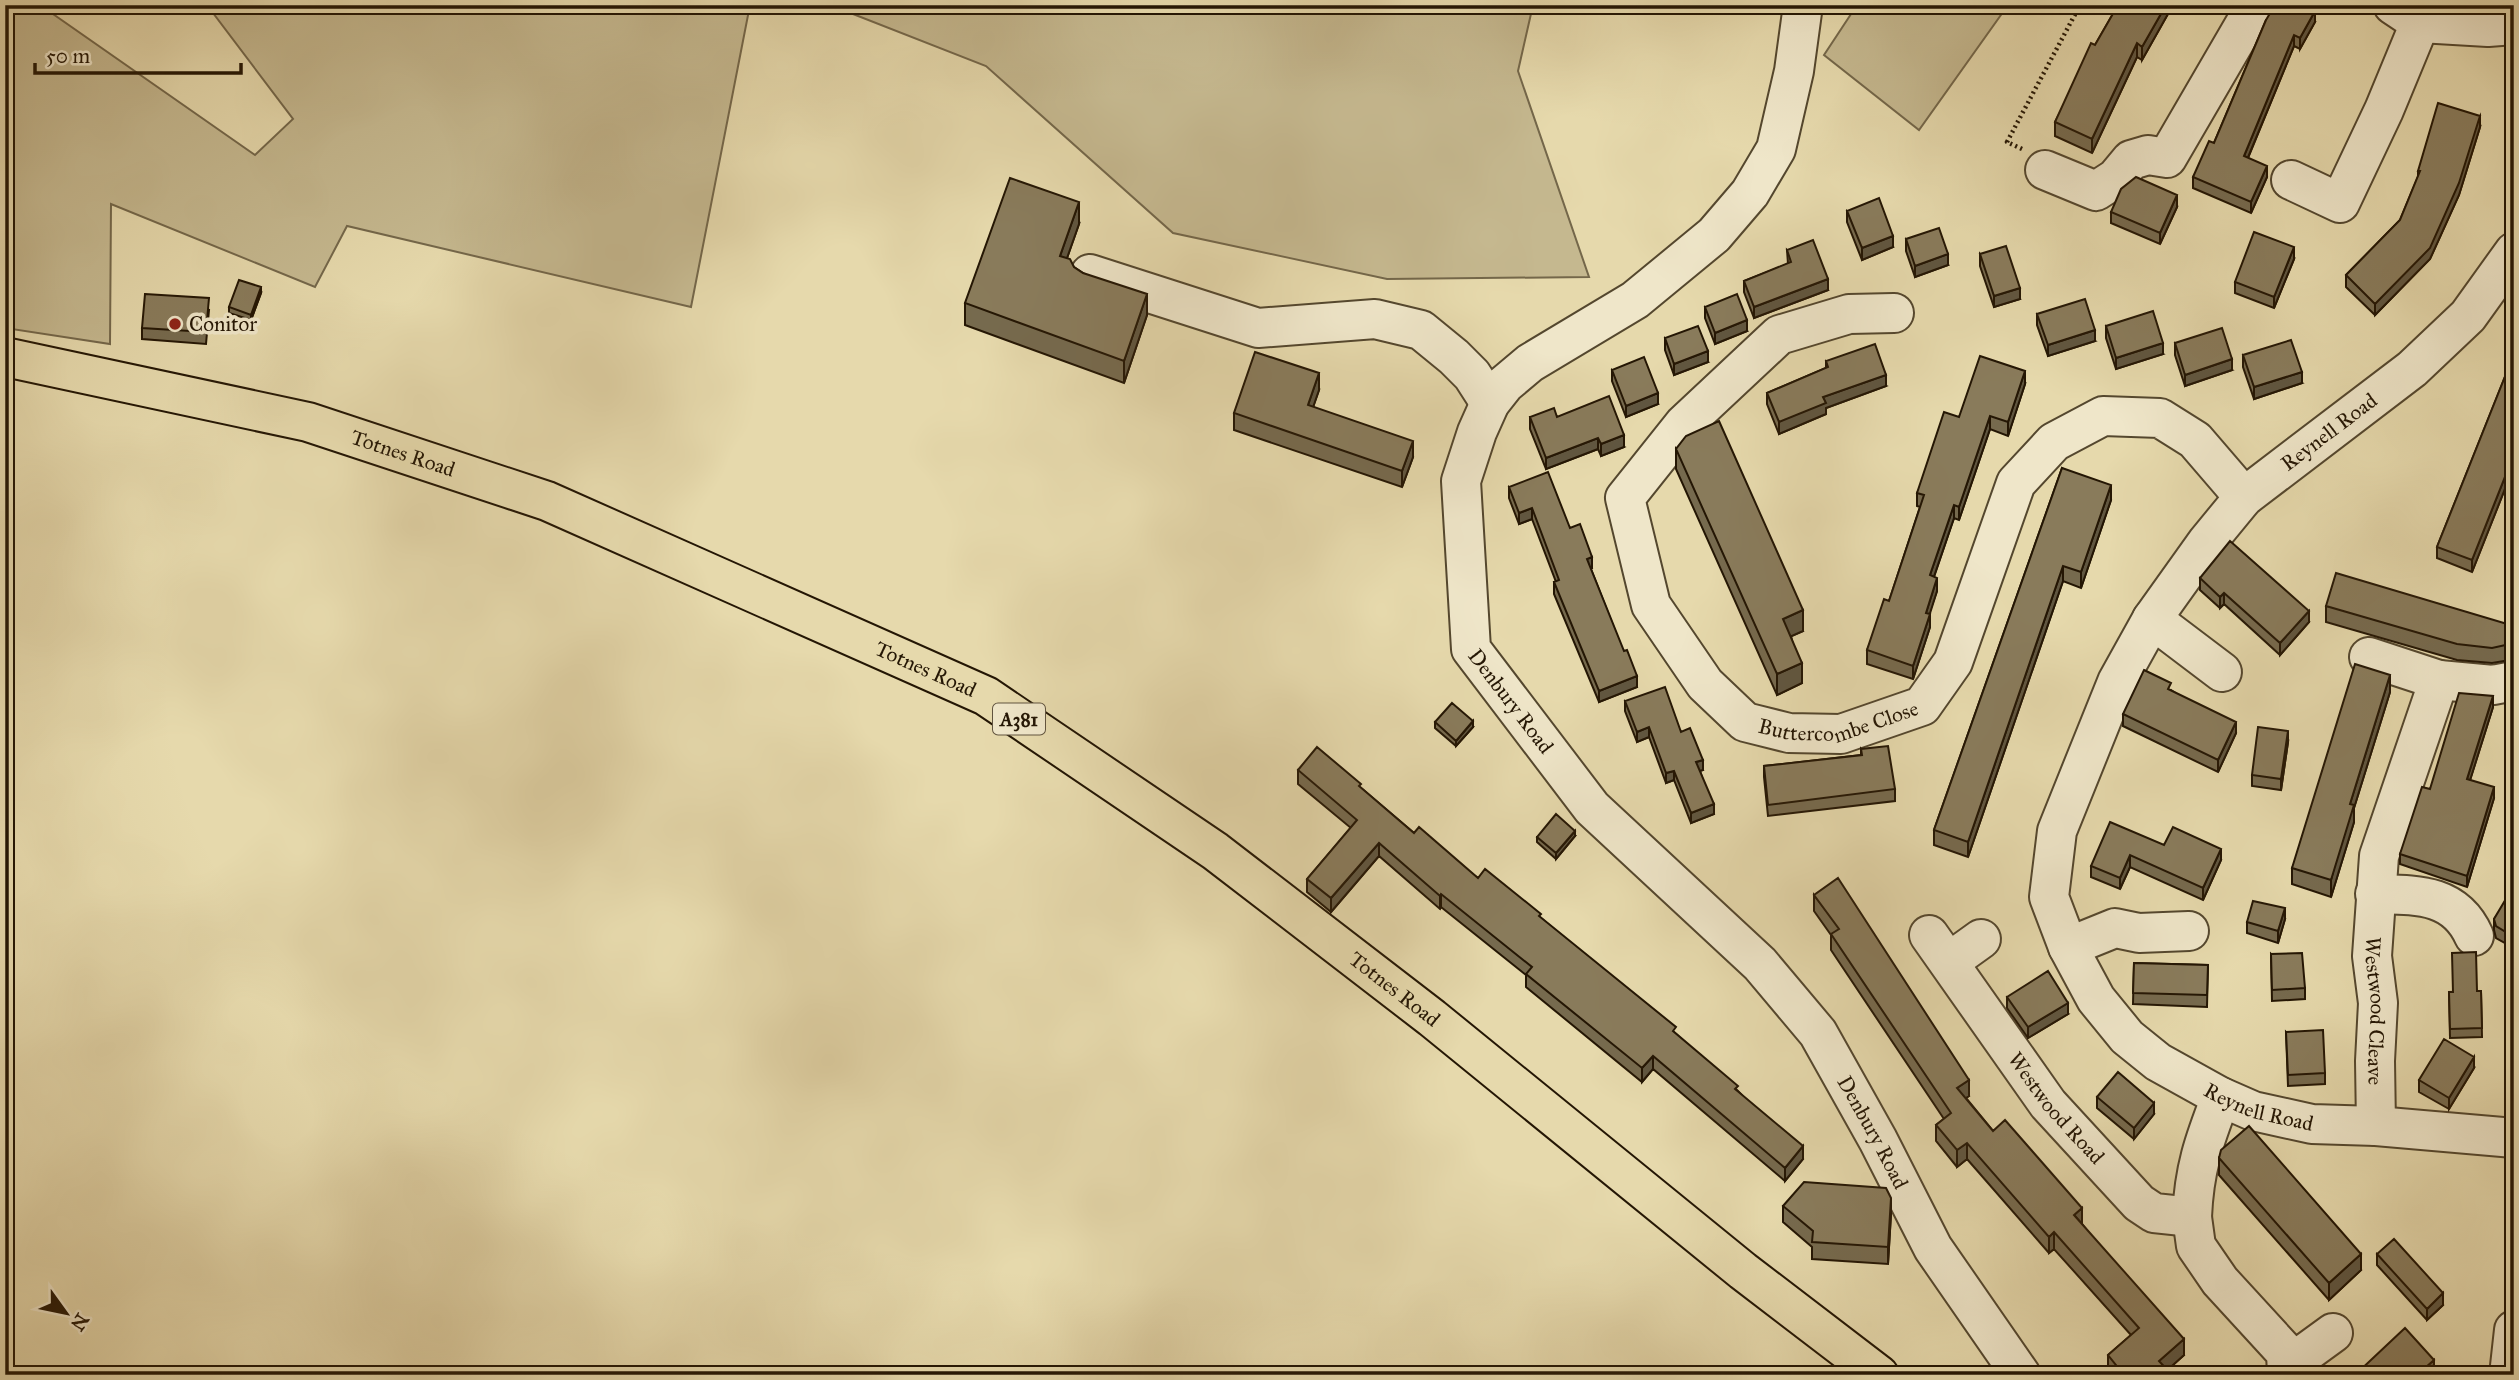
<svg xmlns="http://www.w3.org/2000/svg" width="2519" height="1380" font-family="'IM FELL Great Primer',serif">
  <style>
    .green { fill: #c5b88f; stroke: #74674a; stroke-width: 2 }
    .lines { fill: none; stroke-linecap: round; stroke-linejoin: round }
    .minor-casing { stroke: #54472e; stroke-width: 42 }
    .major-casing { stroke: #241604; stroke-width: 42 }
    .path { stroke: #241604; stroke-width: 4.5; stroke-dasharray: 2 3.5; stroke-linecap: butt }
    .minor { stroke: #efe6c9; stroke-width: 38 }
    .major { stroke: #e6d9ac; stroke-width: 38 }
    .wall { fill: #766a4e; stroke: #241604; stroke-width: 2 }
    .shaded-wall { fill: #605640; stroke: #241604; stroke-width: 2 }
    .building { fill: #897b5b; stroke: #241604; stroke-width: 2 }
    .poi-dot { fill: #8f2418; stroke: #efe6c9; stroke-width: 2.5 }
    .labels { text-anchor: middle; stroke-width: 7; stroke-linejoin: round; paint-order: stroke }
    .shield { fill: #efe6c9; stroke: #61543f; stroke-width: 2 }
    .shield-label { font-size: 19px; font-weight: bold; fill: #241604 }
    .poi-label { font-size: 21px; fill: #241604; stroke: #efe6c9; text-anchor: start }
    .street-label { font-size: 21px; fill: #241604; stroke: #efe6c9 }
  </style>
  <rect width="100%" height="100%" fill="#e6d9ac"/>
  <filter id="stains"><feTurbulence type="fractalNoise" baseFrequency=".00286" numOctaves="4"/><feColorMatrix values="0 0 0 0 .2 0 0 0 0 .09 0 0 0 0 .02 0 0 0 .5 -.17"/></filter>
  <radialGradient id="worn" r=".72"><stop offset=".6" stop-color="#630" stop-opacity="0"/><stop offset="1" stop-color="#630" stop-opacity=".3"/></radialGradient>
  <path class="green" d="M5,5H40L255,155L293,119L207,5H750L691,307L347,226L315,287L111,204L110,344L5,328Z
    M830,5H1533L1518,71L1589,277L1387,279L1173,233L986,66Z
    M1857,5H2008L1919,130L1824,55Z"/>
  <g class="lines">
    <defs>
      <g id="minor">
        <path id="s1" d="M1803,5L1794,71L1776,149L1750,193L1714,235L1635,300L1530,363L1505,384L1490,403L1477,432L1461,481L1471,649L1592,808L1760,964L1818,1033L1878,1140L1933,1248L2021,1375"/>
        <path d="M2393,5L2420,23L2488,27L2514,25"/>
        <path d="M2045,170L2096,191L2116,178L2131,160L2148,155L2167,158L2256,5"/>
        <path d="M2291,180L2340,203L2384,110L2420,23"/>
        <path id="s2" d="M2514,252L2468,316L2412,369L2244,497L2207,542L2152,619L2117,682L2057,831L2049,897L2068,947L2096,999L2127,1037L2158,1062L2221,1097L2253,1111L2312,1124L2376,1126L2514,1138"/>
        <path d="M1090,274L1258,328L1375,319L1421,330L1454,357L1472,375L1490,403"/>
        <path id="s3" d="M1894,313L1849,314L1779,335L1684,424L1625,498L1651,605L1705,684L1745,722L1789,733L1841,734L1922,706L1953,662L2016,483L2054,442L2103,416L2160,418L2195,440L2244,497"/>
        <path d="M2152,619L2222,672"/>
        <path id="s4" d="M2369,657L2439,680L2379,856L2372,956L2378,1003L2375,1061L2376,1126"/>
        <path d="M2439,680L2493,685L2514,681"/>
        <path d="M2375,894C2416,895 2455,893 2474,936"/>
        <path id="s5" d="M1929,935L2048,1104L2139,1203L2154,1213L2192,1217C2194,1169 2204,1141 2221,1097"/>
        <path d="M2068,947L2115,928L2139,933L2189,931"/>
        <path d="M1949,962L1981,939"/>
        <path d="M2192,1217L2196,1246L2220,1281L2286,1353L2287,1375"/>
        <path d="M2286,1353L2300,1357L2333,1333"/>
        <path d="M2509,1375L2514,1330"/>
      </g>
      <g id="major">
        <path id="s6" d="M5,357L308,422L547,501L986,696L1215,851L1432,1018L1743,1271L1879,1375"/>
      </g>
    </defs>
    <use href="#minor" class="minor-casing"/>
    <use href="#major" class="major-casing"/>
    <path class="path" d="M2022,149L2007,142L2080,5"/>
    <use href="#minor" class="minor"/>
    <use href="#major" class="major"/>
  </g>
  <path class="wall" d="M2118,5H2173L2142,60L2137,57L2092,153L2055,136V122L2095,45Z
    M2266,20L2315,22L2300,49L2294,46L2248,158L2267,177L2251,213L2193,188V177L2214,143Z
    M2480,127L2459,195L2430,259L2375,315L2346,287V275L2400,220L2418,177V171Z
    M2177,207L2160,244L2111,223V212Z
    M1847,211L1893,247L1862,260L1847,222Z
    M1079,224L1067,258L1074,267L1147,315L1124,383L965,325V303Z
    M1906,239L1948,265L1915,277L1906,251Z
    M1787,250L1828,290L1754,318L1744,292V281L1788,264Z
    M1980,254L2020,299L1994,307L1980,266Z
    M2294,259L2274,308L2235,293V282Z
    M261,293L251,320L229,313V307Z
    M1705,307L1747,331L1715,344L1705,318Z
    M209,310L206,344L142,339V328Z
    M2037,314L2095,341L2048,356L2037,325Z
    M2106,326L2163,354L2116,369L2106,338Z
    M1665,338L1708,362L1674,375L1665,350Z
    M2175,343L2232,370L2185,386L2175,355Z
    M2514,354V466L2472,572L2437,558V547Z
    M2243,355L2302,383L2254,399L2243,367Z
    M1826,361L1886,386L1826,408V414L1779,434L1767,404V393L1826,368Z
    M1612,370L1658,404L1626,417L1612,381Z
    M2025,384L2008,436L1990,429L1959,520L1954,518L1934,577L1937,591L1929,614L1930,627L1913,679L1867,664V650L1889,601L1920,507L1917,506V493L1959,417Z
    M1319,390L1313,407L1413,457L1402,487L1234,430V413Z
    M1530,417H1557L1624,447L1601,456L1598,449L1546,469L1530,429Z
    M1676,449L1803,631L1791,636L1802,683L1777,695L1676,469Z
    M2062,468L2111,500L2081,588L2063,581L1968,857L1934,845V830Z
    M1509,487L1570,528L1592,568L1591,569L1637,687L1599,702L1554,594V582H1556L1532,519L1519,524L1509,498Z
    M2200,578L2309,622L2280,655L2224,604L2220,608L2200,590Z
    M2326,606L2514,626V660H2510L2492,663L2457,660L2326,622Z
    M2171,690L2236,733L2218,772L2123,726V714Z
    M2390,692L2354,808V822L2331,897L2292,884V868Z
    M1625,701L1681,732L1703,770L1700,771L1714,814L1691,823L1674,780L1666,783L1649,737L1637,742L1625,711Z
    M2493,707L2470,780L2494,798L2467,887L2400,864V854L2430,789Z
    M1435,722L1473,727L1456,746L1435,728Z
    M2288,742L2281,790L2252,786V775Z
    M1861,749L1895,789V801L1768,816L1764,777V766L1861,755Z
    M1298,770L1361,788L1414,833L1478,878L1541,918L1676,1034L1738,1091L1803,1159L1785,1181L1653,1069L1642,1082L1526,987V975L1441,907L1440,909L1379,856L1331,912L1307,892V879L1351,828L1298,784Z
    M1575,836L1556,859L1537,842V837Z
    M2164,845L2221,860L2203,900L2130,867L2120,889L2091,877V866Z
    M2514,894V948L2496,938L2494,930V919Z
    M1814,895L1969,1096L1966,1098L1993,1131L2082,1224L2184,1355L2167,1370L2172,1375H2111L2108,1371V1355L2131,1335L2054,1249L2049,1253L1967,1159L1957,1167L1936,1141V1125L1944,1119L1831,950V935L1814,911Z
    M2285,919L2278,943L2247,933V922Z
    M2271,954L2305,988V999L2272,1001Z
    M2134,963L2208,965L2207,1007L2133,1004Z
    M2481,991L2482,1037L2450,1038L2449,992Z
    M2007,997L2068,1014L2028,1038L2007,1008Z
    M2286,1032L2325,1073V1084L2288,1086Z
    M2474,1068L2449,1109L2419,1092V1080Z
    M2097,1097L2154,1114L2134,1139L2097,1108Z
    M2219,1158L2361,1270L2329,1300L2219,1175Z
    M1783,1206L1891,1214L1888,1264L1812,1259V1247L1783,1222Z
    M2377,1254L2443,1305L2427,1320L2377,1265Z"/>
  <path class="shaded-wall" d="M2166,5H2173L2142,60V47Z
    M2315,11V22L2300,49V38Z
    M2294,35V46L2244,167V156Z
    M2137,43V57L2092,153V139Z
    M2480,116V127L2459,195L2430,259L2375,315V304Z
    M2267,166V177L2251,213V202Z
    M2177,195V207L2160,244V233Z
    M1079,202V224L1060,278V256Z
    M1893,236V247L1862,260V248Z
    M2294,247V259L2274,308V297Z
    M1948,254V265L1915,277V266Z
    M1828,279V290L1754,318V307Z
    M261,287V293L251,320V315Z
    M2020,288V299L1994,307V296Z
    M1147,294V315L1124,383V361Z
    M1747,320V331L1715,344V333Z
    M2095,330V341L2048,356V345Z
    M2163,343V354L2116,369V358Z
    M1708,351V362L1674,375V364Z
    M2232,359V370L2185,386V375Z
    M2025,371V384L2008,436V422Z
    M2302,372V383L2254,399V387Z
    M1319,373V390L1308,422V405Z
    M1886,375V386L1826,408V414L1779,434V422L1823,397Z
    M1658,393V404L1626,417V406Z
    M1990,416V429L1959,520V507Z
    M1624,435V447L1601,456V444Z
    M1598,438V449L1546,469V458Z
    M1413,441V457L1402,487V471Z
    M2514,454V466L2472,572V560Z
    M2111,485V500L2081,588V572Z
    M1954,505V518L1930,588V575Z
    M1532,508V519L1519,524V513Z
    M1592,557V568L1587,570V559Z
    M2063,566V581L1968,857V842Z
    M1937,578V591L1926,626V613Z
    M2224,593V604L2220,608V597Z
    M1803,610V631L1783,640V619Z
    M2309,611V622L2280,655V643Z
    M1930,614V627L1913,679V666Z
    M1802,663V683L1777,695V674Z
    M2390,675V692L2354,808V822L2331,897V880L2350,804Z
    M1637,676V687L1599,702V691Z
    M2493,696V707L2467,790V779Z
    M1473,721V727L1456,746V741Z
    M2236,722V733L2218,772V760Z
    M1649,727V737L1637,742V732Z
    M2288,731V742L2281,790V779Z
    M1703,760V770L1696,772V762Z
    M1674,771V780L1666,783V773Z
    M2494,787V798L2467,887V876Z
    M1714,804V814L1691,823V813Z
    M1575,831V836L1556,859V853Z
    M1379,843V856L1331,912V898Z
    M2221,849V860L2203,900V888Z
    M2130,855V867L2120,889V878Z
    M1441,894V907L1440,909V896Z
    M2285,908V919L2278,943V931Z
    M2068,1003V1014L2028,1038V1027Z
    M1653,1056V1069L1642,1082V1068Z
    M2474,1057V1068L2449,1109V1098Z
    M1969,1080V1096L1957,1104V1088Z
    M2154,1103V1114L2134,1139V1128Z
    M1967,1143V1159L1957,1167V1150Z
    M1803,1146V1159L1785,1181V1168Z
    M1891,1198V1214L1888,1264V1247Z
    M2082,1208V1224L2074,1215Z
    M2054,1232V1249L2049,1253V1237Z
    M2361,1254V1270L2329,1300V1283Z
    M2443,1293V1305L2427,1320V1309Z
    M2184,1339V1355L2162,1375L2159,1361Z
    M2434,1360V1371L2430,1375H2417Z"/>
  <path class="building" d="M2118,5H2166L2142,47L2137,43L2092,139L2055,122L2091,43L2095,45Z
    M2275,5H2306L2315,11L2300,38L2294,35L2244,156L2267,166L2251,202L2193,177L2209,141L2214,143L2266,20Z
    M2438,103L2480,116L2459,183L2430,248L2375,304L2346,275L2400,220L2420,171H2418Z
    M2136,177L2177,195L2160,233L2111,212L2121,189Z
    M1010,178L1079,202L1060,256L1070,259L1074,267L1083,273L1147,294L1124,361L965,303Z
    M1879,198L1893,236L1862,248L1847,211Z
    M1939,228L1948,254L1915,266L1906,239Z
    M2254,232L2294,247L2274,297L2235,282Z
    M1813,240L1828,279L1754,307L1744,281L1791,262L1787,250Z
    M2006,246L2020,288L1994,296L1980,254Z
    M239,280L261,287L251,315L229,307Z
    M145,294L209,298L206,332L142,328Z
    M1737,294L1747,320L1715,333L1705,307Z
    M2085,299L2095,330L2048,345L2037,314Z
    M2153,311L2163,343L2116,358L2106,326Z
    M1698,326L1708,351L1674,364L1665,338Z
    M2222,328L2232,359L2185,375L2175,343Z
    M2291,340L2302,372L2254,387L2243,355Z
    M1875,344L1886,375L1823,397L1826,403L1779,422L1767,393L1828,367L1826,361Z
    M1255,352L1319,373L1308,405L1413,441L1402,471L1234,413Z
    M2514,354V454L2472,560L2437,547Z
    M1980,356L2025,371L2008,422L1990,416L1959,507L1954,505L1930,575L1937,578L1926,613L1930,614L1913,666L1867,650L1884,599L1889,601L1924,495L1917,493L1944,412L1959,417Z
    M1644,357L1658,393L1626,406L1612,370Z
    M1609,396L1624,435L1601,444L1598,438L1546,458L1530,417L1554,408L1557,417Z
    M1719,421L1803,610L1783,619L1802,663L1777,674L1676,449L1686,436Z
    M2062,468L2111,485L2081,572L2063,566L1968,842L1934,830Z
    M1548,472L1570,528L1580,524L1592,557L1587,559L1624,651L1627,650L1637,676L1599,691L1554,582L1559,580L1532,508L1519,513L1509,487Z
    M2230,541L2309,611L2280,643L2224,593L2220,597L2200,578Z
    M2336,573L2514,626V645L2510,644L2492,648L2457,644L2326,606Z
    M2355,664L2390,675L2350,804L2354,805L2331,880L2292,868Z
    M2144,670L2171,683L2168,689L2236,722L2218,760L2123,714Z
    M1665,687L1681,732L1690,728L1703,760L1696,762L1714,804L1691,813L1674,771L1666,773L1649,727L1637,732L1625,701Z
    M2459,693L2493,696L2467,779L2494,787L2467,876L2400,854L2422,787L2430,789Z
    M1452,703L1473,721L1456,741L1435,722Z
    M2258,727L2288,731L2281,779L2252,775Z
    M1888,746L1895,789L1768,805L1764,766L1862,755L1861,749Z
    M1317,747L1361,784L1359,786L1414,833L1419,827L1478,878L1485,869L1541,914L1539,916L1676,1027L1673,1031L1738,1086L1735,1089L1803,1146L1785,1168L1653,1056L1642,1068L1526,974L1532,967L1441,894L1440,896L1379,843L1331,898L1307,879L1357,820L1298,770Z
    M1556,814L1575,831L1556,853L1537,837Z
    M2110,822L2164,845L2173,827L2221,849L2203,888L2130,855L2120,878L2091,866Z
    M1838,878L1969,1080L1957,1088L1993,1131L2005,1120L2082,1208L2074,1215L2184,1339L2159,1361L2172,1375H2124L2108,1355L2139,1328L2054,1232L2049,1237L1967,1143L1957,1150L1936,1125L1951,1113L1831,934L1839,929L1814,895Z
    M2510,892L2514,894V937L2496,926L2494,919Z
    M2253,901L2285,908L2278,931L2247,922Z
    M2476,952L2477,991H2481L2482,1028L2450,1029L2449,992H2453L2452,953Z
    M2302,953L2305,988L2272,990L2271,954Z
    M2134,963L2208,965L2207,995L2133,993Z
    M2048,971L2068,1003L2028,1027L2007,997Z
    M2323,1030L2325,1073L2288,1075L2286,1032Z
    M2444,1039L2474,1057L2449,1098L2419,1080Z
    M2118,1072L2154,1103L2134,1128L2097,1097Z
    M2249,1126L2361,1254L2329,1283L2219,1158L2221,1150Z
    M1804,1182L1886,1188L1891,1198L1888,1247L1812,1242L1813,1231L1783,1206Z
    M2394,1239L2443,1293L2427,1309L2377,1254Z
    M2405,1328L2434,1360L2417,1375H2355Z"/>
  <circle class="poi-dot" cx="175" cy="324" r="7"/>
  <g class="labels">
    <rect class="shield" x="993" y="703.5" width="52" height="31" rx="5"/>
    <g class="shield-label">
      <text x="1019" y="726">A381</text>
    </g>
    <g class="poi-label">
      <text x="189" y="331">Conitor</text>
    </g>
    <g class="street-label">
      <text transform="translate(2329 432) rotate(-37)" y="7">Reynell Road</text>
      <text dy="7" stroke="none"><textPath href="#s6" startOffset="410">Totnes Road</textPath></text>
      <text dy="7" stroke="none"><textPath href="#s6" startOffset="976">Totnes Road</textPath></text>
      <text dy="7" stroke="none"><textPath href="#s1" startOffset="852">Denbury Road</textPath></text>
      <text dy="7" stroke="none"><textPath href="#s3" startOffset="700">Buttercombe Close</textPath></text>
      <text dy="7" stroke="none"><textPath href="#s6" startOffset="1545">Totnes Road</textPath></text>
      <text dy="7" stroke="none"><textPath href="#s4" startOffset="415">Westwood Cleave</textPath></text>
      <text dy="7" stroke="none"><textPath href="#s2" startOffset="1132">Reynell Road</textPath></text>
      <text dy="7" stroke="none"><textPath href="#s5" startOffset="215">Westwood Road</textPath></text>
      <text dy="7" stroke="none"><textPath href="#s1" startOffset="1419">Denbury Road</textPath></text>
    </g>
  </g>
  <rect width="2519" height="1380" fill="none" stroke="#e6d9ac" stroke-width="28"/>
  <rect x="7" y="7" width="2505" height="1366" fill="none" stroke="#241604" stroke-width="3.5"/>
  <rect x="14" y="14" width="2491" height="1352" fill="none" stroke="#241604" stroke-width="2"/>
  <g transform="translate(66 1313) rotate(123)" stroke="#efe6c9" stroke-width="5" paint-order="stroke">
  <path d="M0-5L12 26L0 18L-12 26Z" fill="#241604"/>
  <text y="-10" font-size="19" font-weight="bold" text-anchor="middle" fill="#241604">N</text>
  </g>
  <path d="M35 63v10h206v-10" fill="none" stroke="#241604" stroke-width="3.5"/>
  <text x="46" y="63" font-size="21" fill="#241604" stroke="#efe6c9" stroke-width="5" paint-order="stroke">50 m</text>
  <rect width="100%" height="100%" filter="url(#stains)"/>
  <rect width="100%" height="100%" fill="url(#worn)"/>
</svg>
